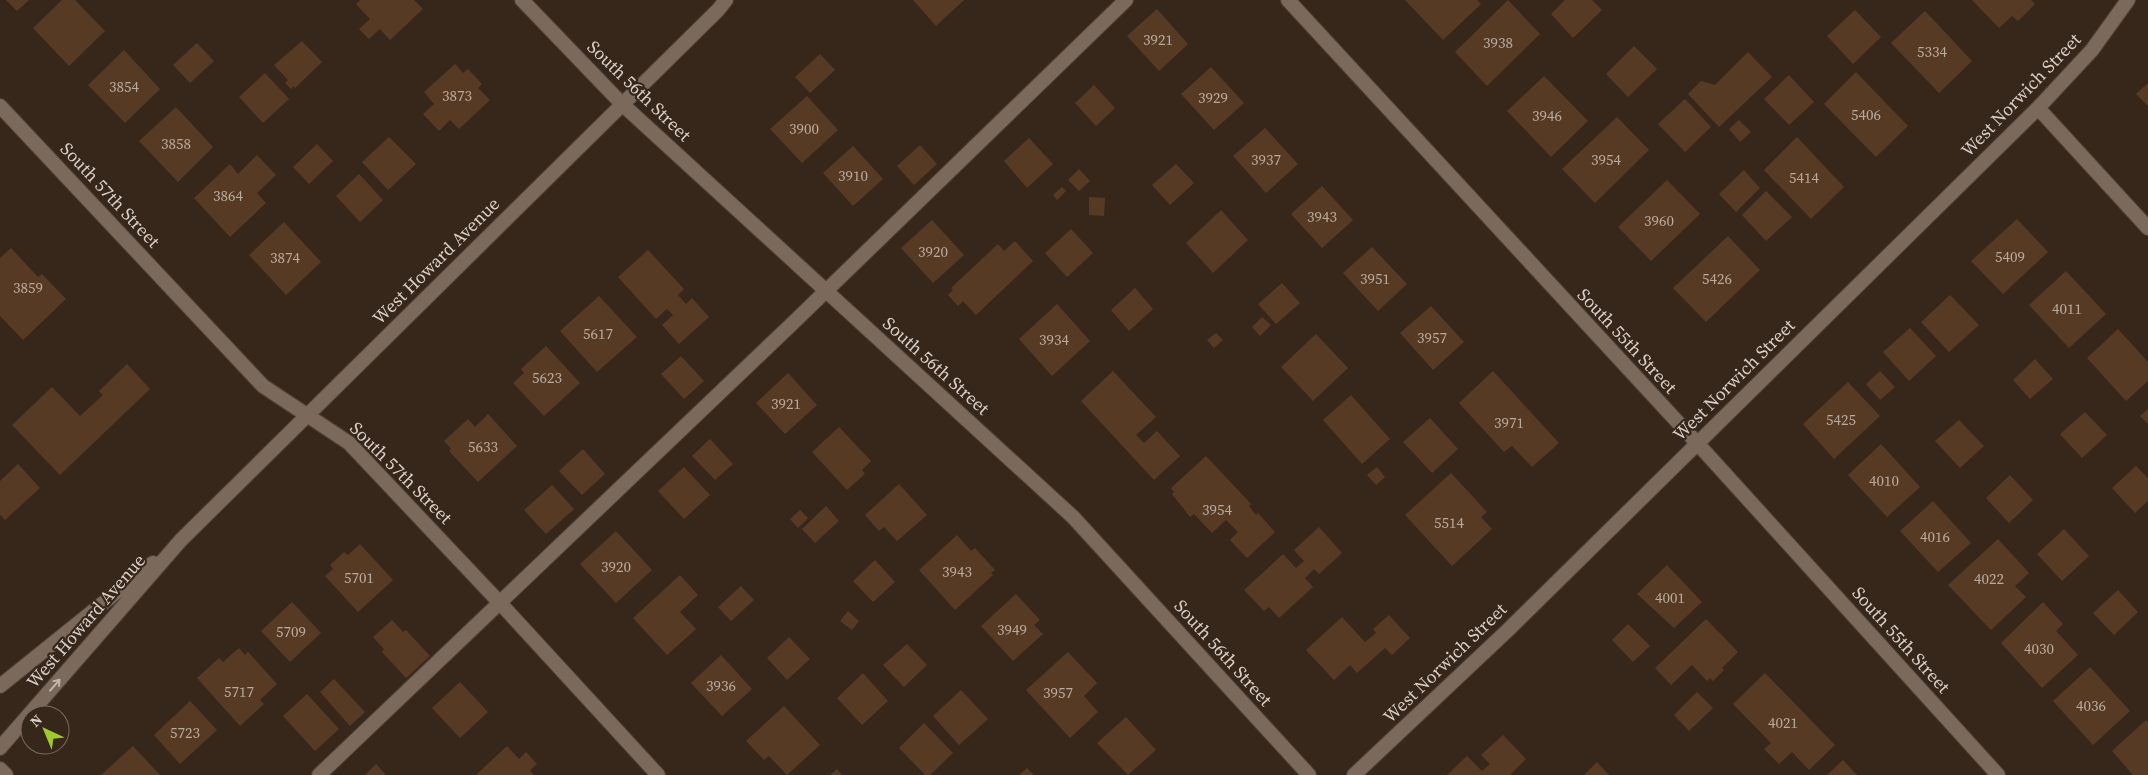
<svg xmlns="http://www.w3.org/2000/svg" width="2148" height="775" font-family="'Source Serif 4',serif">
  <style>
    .building { fill: #573a24 }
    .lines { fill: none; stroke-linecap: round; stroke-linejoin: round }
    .service-casing { stroke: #4f4237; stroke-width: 16 }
    .minor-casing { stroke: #4f4237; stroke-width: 16 }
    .tertiary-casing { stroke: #4f4237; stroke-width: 16 }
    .service { stroke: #7b695b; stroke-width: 14 }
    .minor { stroke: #7b695b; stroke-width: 14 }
    .tertiary { stroke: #7b695b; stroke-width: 14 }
    .oneway { stroke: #c2b6ac }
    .labels { text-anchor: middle; stroke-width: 4.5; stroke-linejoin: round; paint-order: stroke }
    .number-label { font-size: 15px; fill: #b9aa9e }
    .street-label { font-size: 18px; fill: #dacfc7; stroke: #37271b }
  </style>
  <rect width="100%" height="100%" fill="#37271b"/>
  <path class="building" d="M6,0H29L17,11Z
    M62,0H75L105,31L69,66L33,28Z
    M361,0H414L423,9L390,40L380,29L369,39L359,29L370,19L356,4Z
    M913,0H964L936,26Z
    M1405,0H1477L1481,4L1443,40Z
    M1508,0L1540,34L1487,86L1455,52Z
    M1565,0H1592L1602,10L1573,38L1551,14Z
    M1972,0H2031L2035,4L2018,21L2012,16L1999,28Z
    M1157,9L1188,44L1159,71L1127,36Z
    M1855,10L1881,37L1853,64L1827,36Z
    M1925,11L1972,61L1939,93L1891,43Z
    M302,41L322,62L295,88L294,86L291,89L285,83L288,80L274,65Z
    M197,43L214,61L190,83L173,65Z
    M1634,46L1657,69L1628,97L1606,74Z
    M124,50L160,89L125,123L88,85Z
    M1748,52L1772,77L1719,127L1688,94L1701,81L1715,85Z
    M820,54L835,70L810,93L795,77Z
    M455,64L463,73L468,69L482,84L478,88L490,100L459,129L450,120L439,131L423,114L434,104L424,92Z
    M1211,67L1244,103L1214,130L1181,94Z
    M1856,72L1908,126L1876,157L1824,104Z
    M265,73L289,99L263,123L239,97Z
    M1789,75L1814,102L1789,125L1764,99Z
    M1544,76L1588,121L1551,157L1507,111Z
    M2148,83V106L2136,94Z
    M1094,85L1115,108L1096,126L1075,103Z
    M807,96L838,130L802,163L770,129Z
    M1685,99L1711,127L1685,152L1658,124Z
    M176,107L213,147L178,182L139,141Z
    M1617,117L1649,150L1595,203L1562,169Z
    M1739,120L1751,132L1740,142L1729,129Z
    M1265,128L1298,164L1266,193L1233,156Z
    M389,137L416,164L388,190L362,162Z
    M1797,137L1844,187L1811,219L1764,170Z
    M1029,138L1053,164L1027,188L1004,161Z
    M317,144L333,161L309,184L293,167Z
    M920,145L937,164L914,185L897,166Z
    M853,146L883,179L853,206L823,173Z
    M257,155L276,175L257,193L266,203L230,237L194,198L230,164L238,174Z
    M1176,164L1194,183L1170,205L1152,185Z
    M1079,169L1090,181L1079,191L1068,180Z
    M1744,170L1760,188L1736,212L1719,194Z
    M359,174L383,200L360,222L336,196Z
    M1667,180L1700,214L1651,261L1618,227Z
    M1322,186L1353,220L1322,248L1291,214Z
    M1062,187L1066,191L1057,200L1053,195Z
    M1766,191L1792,217L1766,241L1742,215Z
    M1089,197L1105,198L1104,216L1089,215Z
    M1221,210L1248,240L1213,273L1186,243Z
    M2017,219L2048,252L2003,294L1971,261Z
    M932,220L964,255L933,283L901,248Z
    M284,222L321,262L286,295L249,255Z
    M1071,229L1093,253L1067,277L1045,253Z
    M1728,236L1760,270L1706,322L1673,288Z
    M1015,241L1033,261L976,315L963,301L958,306L948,295L953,290L951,288L998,244L1004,251Z
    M1372,247L1407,284L1378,311L1343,273Z
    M11,248L38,277L42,274L66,299L23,340L0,316V258Z
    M648,250L684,289L678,295L686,304L692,298L709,317L679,344L662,325L673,315L667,309L656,319L618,277Z
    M2066,271L2106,314L2069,348L2029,305Z
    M1282,283L1300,303L1276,324L1258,304Z
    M1135,288L1153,309L1129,331L1111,310Z
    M1950,295L1979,325L1949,352L1921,322Z
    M599,296L637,337L597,372L560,331Z
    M1057,304L1090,341L1052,376L1019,339Z
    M1431,306L1464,342L1433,370L1400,333Z
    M1262,317L1271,325L1260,336L1252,327Z
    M1910,328L1936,356L1909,381L1883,352Z
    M2118,329L2148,362V381L2126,401L2087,358Z
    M1216,333L1223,340L1214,348L1207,340Z
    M1316,334L1348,368L1313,401L1281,367Z
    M546,346L580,383L544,416L513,383L524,373L521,369Z
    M681,356L704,381L684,399L661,374Z
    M2035,359L2053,379L2030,399L2013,380Z
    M127,364L150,389L60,475L12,425L52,387L80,416L103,395L99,391Z
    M1113,371L1156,417L1136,435L1144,443L1157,431L1180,456L1154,480L1081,401Z
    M1493,371L1559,443L1532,467L1512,446L1504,452L1459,403Z
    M1880,371L1895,387L1880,400L1866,384Z
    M788,373L817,405L785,434L756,403Z
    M1848,382L1880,416L1834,459L1803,424Z
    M1351,395L1390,439L1362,464L1323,420Z
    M2148,409V424L2140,416Z
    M2085,412L2107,435L2082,458L2060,434Z
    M488,414L517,446L478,482L449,451L451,449L444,441L468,419L475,427Z
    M1430,418L1458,449L1432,473L1403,442Z
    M1959,420L1984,446L1960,468L1935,441Z
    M839,427L871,461L862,470L865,474L847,490L812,452Z
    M710,439L733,464L715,480L692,456Z
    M1881,444L1920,487L1887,517L1848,475Z
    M583,449L605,474L582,495L559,471Z
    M1206,456L1251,504L1249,506L1256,515L1258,513L1275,532L1247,558L1230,540L1238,532L1226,520L1212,533L1194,514L1190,517L1172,494L1174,492L1171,488Z
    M18,464L40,488L5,520L0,515V481Z
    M2136,466L2148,478V501L2135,513L2112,488Z
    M684,467L710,495L684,519L658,491Z
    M1377,467L1385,477L1376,485L1367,475Z
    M1451,473L1487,512L1481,517L1492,529L1452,566L1405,515Z
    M2010,475L2033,500L2009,523L1986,498Z
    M899,484L927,515L897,541L884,527L879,531L865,515Z
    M552,485L574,509L546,534L524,510Z
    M1933,501L1971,543L1938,572L1900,531Z
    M826,506L839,521L815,543L802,529Z
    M800,510L808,518L798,528L790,519Z
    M1319,527L1342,553L1319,574L1314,569L1305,578L1313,587L1279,618L1269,607L1264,611L1244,590L1283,554L1296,568L1304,561L1294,550Z
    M2064,529L2089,556L2062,581L2037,554Z
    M616,531L652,570L616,603L580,564Z
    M957,535L971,551L975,548L995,570L991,573L993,575L955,610L919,570Z
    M1998,539L2029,573L2015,586L2026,597L1991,630L1948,585Z
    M360,544L393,580L358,612L325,576L333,569L330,565L344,552L348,555Z
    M875,560L895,582L873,602L853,581Z
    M1667,565L1702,602L1674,628L1637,594Z
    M680,575L698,595L680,612L696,629L667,655L633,618Z
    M741,586L754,600L731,621L718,607Z
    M2118,590L2138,612L2114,635L2093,613Z
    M1016,594L1040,620L1034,625L1043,634L1013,661L981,626Z
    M292,602L321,633L290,662L261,631Z
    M2043,602L2063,624L2056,631L2078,655L2042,688L2001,643Z
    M848,611L859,621L852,630L840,621Z
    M1389,615L1410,638L1392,655L1385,648L1357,673L1350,665L1334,680L1306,650L1342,617L1365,642L1376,633L1373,629Z
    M1706,619L1738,652L1722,668L1724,670L1713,681L1710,678L1707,681L1692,665L1671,685L1655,668Z
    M392,620L403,632L406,630L430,656L406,678L382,652L384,649L373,637Z
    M1628,624L1650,646L1633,662L1612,640Z
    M789,637L810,659L787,680L767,658Z
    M907,644L927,665L904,687L883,665Z
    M239,648L245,655L248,652L277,684L260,700L264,704L240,726L197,678L219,658L223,662Z
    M1068,652L1097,683L1084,696L1098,712L1070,738L1026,690Z
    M721,655L752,689L722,716L691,683Z
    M2090,667L2130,711L2093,745L2053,701Z
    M863,673L888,701L862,725L837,698Z
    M1765,673L1835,745L1809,770L1792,752L1779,764L1764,749L1771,743L1733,704Z
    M334,679L365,712L350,726L320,692Z
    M460,682L488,712L460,738L432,708Z
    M961,690L988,719L959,745L933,716Z
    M1697,692L1713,708L1689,731L1674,715Z
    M307,694L339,729L315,751L283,716Z
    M190,701L217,730L180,764L154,735Z
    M784,706L820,745L787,775L769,756L764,760L746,741Z
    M1126,717L1156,750L1128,775L1097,743Z
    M2146,720L2148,723V775H2133L2112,751Z
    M924,723L953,753L930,775H925L899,748Z
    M1503,735L1526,759L1510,775H1447L1467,756L1482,771L1490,764L1481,755Z
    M133,746L160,775H101Z
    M507,746L519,759L526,752L537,764L530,770L534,775H476Z
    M1843,760L1857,775H1827Z
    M1597,762L1609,775H1584Z
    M376,764L386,775H365Z
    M1027,768L1034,775H1019Z
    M837,769L842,775H830Z"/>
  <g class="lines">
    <defs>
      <path id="service" d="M319,775L795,321L1126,0"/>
      <path id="minor" d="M522,0L622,104L1073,517L1309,775
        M1288,0L1697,443L1998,775
        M0,106L263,386L349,443L500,603L658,775
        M2038,108L2148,228
        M0,769L6,775
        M1354,775L1508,630L2038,108L2092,50L2128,0"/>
      <path id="tertiary" d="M0,686L153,563
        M0,748L181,540L718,10L726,0"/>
    </defs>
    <use href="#service" class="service-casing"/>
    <use href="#minor" class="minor-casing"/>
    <use href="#tertiary" class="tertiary-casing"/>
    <use href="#service" class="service"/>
    <use href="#minor" class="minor"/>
    <use href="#tertiary" class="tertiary"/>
  </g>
  <defs><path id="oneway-shaft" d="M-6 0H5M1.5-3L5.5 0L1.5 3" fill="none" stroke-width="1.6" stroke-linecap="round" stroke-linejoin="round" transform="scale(1.25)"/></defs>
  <use class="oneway" href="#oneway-shaft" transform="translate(55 685) rotate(-49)"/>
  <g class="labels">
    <g class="number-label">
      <text x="1158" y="45">3921</text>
      <text x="1498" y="48">3938</text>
      <text x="1932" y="57">5334</text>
      <text x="124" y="92">3854</text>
      <text x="457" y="101">3873</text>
      <text x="1213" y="103">3929</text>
      <text x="1866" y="120">5406</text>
      <text x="1547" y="121">3946</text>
      <text x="804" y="134">3900</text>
      <text x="176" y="149">3858</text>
      <text x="1266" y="165">3937</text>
      <text x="1606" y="165">3954</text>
      <text x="853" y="181">3910</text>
      <text x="1804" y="183">5414</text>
      <text x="228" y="201">3864</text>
      <text x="1322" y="222">3943</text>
      <text x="1659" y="226">3960</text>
      <text x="933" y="257">3920</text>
      <text x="2010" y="262">5409</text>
      <text x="285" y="263">3874</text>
      <text x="1375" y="284">3951</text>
      <text x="1717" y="284">5426</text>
      <text x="28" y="293">3859</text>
      <text x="2067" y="314">4011</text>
      <text x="598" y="339">5617</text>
      <text x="1432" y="343">3957</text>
      <text x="1054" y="345">3934</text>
      <text x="547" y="383">5623</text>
      <text x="786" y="409">3921</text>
      <text x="1841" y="425">5425</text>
      <text x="1509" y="428">3971</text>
      <text x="483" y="452">5633</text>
      <text x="1884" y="486">4010</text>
      <text x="1217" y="515">3954</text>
      <text x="1449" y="528">5514</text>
      <text x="1935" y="542">4016</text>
      <text x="616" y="572">3920</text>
      <text x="957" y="577">3943</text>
      <text x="359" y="583">5701</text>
      <text x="1989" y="584">4022</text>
      <text x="1670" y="603">4001</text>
      <text x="1012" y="635">3949</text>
      <text x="291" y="637">5709</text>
      <text x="2039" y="654">4030</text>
      <text x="721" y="691">3936</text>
      <text x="239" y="697">5717</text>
      <text x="1058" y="698">3957</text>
      <text x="2091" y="711">4036</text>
      <text x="1783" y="728">4021</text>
      <text x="185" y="738">5723</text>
    </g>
    <g class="street-label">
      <text transform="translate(639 91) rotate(44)" y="6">South 56th Street</text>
      <text transform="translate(2021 95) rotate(-46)" y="6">West Norwich Street</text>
      <text transform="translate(110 195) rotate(47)" y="6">South 57th Street</text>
      <text transform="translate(436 261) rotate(-45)" y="6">West Howard Avenue</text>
      <text transform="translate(1627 341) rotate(47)" y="6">South 55th Street</text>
      <text transform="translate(936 366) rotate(42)" y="6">South 56th Street</text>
      <text transform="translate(1734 380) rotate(-45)" y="6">West Norwich Street</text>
      <text transform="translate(401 473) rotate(45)" y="6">South 57th Street</text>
      <text transform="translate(86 621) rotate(-49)" y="6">West Howard Avenue</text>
      <text transform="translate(1901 640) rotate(48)" y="6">South 55th Street</text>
      <text transform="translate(1223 653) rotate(48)" y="6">South 56th Street</text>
      <text transform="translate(1445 663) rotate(-44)" y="6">West Norwich Street</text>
    </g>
  </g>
  <g transform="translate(45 730) rotate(316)"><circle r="24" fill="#37271b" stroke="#786a60"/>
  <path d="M0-4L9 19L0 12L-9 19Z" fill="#9eca2f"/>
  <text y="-8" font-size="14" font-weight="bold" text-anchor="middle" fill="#dacfc7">N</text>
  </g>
</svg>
